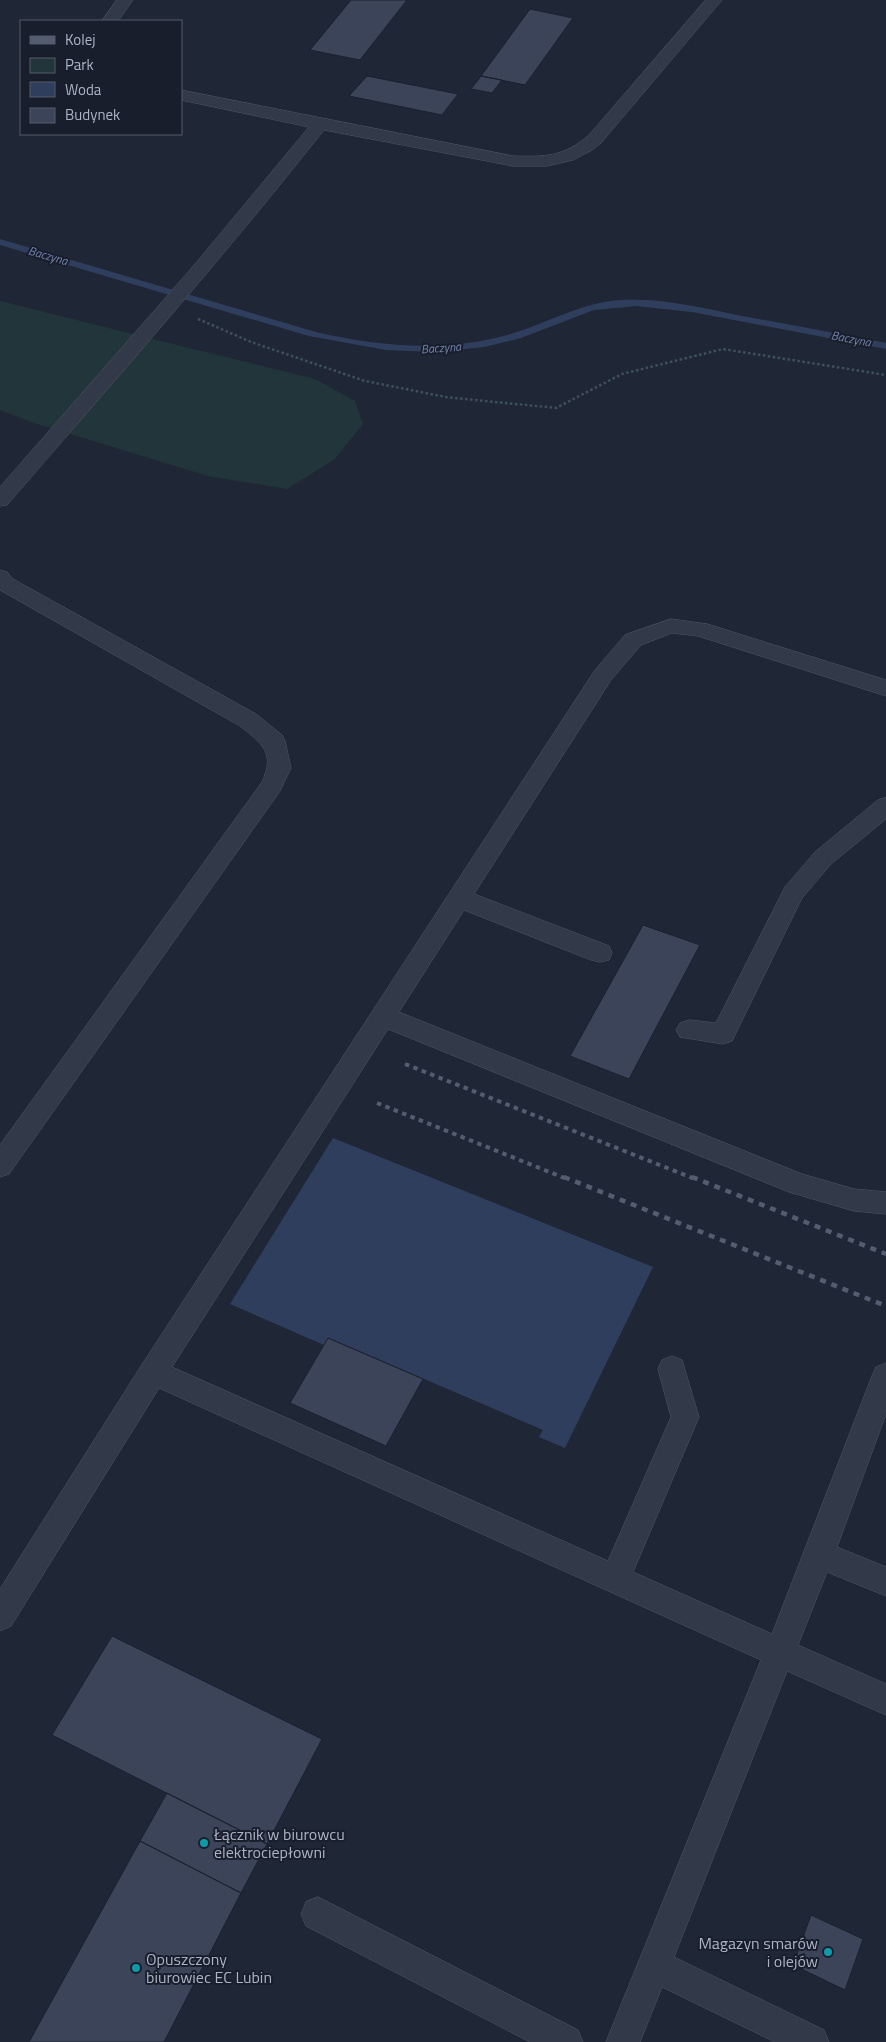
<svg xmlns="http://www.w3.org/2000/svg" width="886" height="2042" font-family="'Titillium Web',sans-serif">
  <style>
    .green { fill: #22353a }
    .water { fill: #303e5e }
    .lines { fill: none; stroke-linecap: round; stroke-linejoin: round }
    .stream { fill: #303e5e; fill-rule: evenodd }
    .building { fill: #3b4458; stroke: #1a202e }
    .lane-casing { stroke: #505666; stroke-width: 1 }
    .path { stroke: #3e5156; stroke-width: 2.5; stroke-dasharray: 2.5 2.5; stroke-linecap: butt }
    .lane { fill: #323948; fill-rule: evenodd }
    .rail-far1 { stroke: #545d6f; stroke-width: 4; stroke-dasharray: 4.5 4.5; stroke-linecap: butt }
    .rail { stroke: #545d6f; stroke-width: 4.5; stroke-dasharray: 6 6; stroke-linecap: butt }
    .culture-dot { fill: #0f9aa8; stroke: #181e2c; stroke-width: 2 }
    .labels { text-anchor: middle; stroke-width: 4; stroke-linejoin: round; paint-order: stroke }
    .far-water-label { font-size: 12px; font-style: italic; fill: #7486af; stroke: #181e2c }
    .near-poi-label { font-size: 16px; fill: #adb3c5; stroke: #181e2c; text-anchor: start }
  </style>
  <rect width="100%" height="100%" fill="#1f2737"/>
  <path class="green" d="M0,301L315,379L355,401L363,424L335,459L287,489L208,476L34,423L0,410Z"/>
  <path class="water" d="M333,1138L653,1267L565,1448L539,1437L543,1430L329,1338L324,1345L230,1304Z"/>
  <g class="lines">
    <path class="stream" d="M0,239L316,332C380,347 449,353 514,333C550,322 582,302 622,300C661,298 699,307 737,315C787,324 836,333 886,343V349L692,312L636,306L594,310L521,338L484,347L435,352L386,350L309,336L0,245Z"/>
  </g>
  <path class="building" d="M351,0H407L360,60L310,50Z
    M530,9L573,18L525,85L481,76Z
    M367,76L458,94L442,115L349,96Z
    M481,76L502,80L492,93L471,89Z
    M643,925L700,945L629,1079L570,1056Z
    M328,1338L423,1379L386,1446L290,1403Z
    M112,1636L322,1739L267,1844L52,1735Z
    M167,1793L267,1844L241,1893L140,1841Z
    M140,1841L241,1893L164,2042H29Z
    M811,1915L863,1939L845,1990L793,1965Z"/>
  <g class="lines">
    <defs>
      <path id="lane" d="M117,0H133L118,21H102Z
        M706,0H722L601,143L592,150L573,160L547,166H513L324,130C223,258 114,381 7,505L0,506V487L196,263L309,127L181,100V90L513,156C545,157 564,157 589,135Z
        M0,570L7,572L13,579L256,714L282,735L285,741L291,768L280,791L9,1174L0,1177V1145L262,782C276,752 261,743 240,726L0,590Z
        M671,619L707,624L886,680V696L698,636L672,633L641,645L611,680L474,894L609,946L612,953L609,960L600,962L591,960L464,910L399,1012L802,1174L854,1189L886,1192V1214L854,1211L789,1192L388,1029L172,1367L608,1561L671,1417L658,1369L662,1360L672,1356L682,1360L699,1417L633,1572L772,1634L872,1376L876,1367L886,1363V1414L837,1547L886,1567V1596L827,1572L798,1645L886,1684V1715L787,1671L674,1957L824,2030L829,2042H775L662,1987L640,2042H606L761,1660L159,1388L11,1626L0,1631V1589L143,1363L595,670L625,635Z
        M886,798V819L831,864L802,898L732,1041L723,1044L680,1037L676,1030L680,1023L689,1020L716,1023L785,887L815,852L878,800Z
        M318,1897L578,2030L583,2042H530L306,1926L301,1914L306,1902Z"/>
    </defs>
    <use href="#lane" class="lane-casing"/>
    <path class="path" d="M198,319L251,342L365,381L446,397L556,408L622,374L723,349L886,375"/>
    <use href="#lane" class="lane"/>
    <path class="rail-far1" d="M405,1064L695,1179
      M377,1103L567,1179"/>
    <path class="rail" d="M564,1177L886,1306
      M692,1177L886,1254"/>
  </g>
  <g class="culture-dot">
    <circle cx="204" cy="1843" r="5"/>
    <circle cx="828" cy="1952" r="5"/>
    <circle cx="136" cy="1968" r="5"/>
  </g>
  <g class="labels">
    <g class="far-water-label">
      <text transform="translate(48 256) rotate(16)" y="4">Baczyna</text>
      <text transform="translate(851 339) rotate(11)" y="4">Baczyna</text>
      <text transform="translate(441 348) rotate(-4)" y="4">Baczyna</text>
    </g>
    <g class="near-poi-label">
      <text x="214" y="1840">Łącznik w biurowcu<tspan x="214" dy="18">elektrociepłowni</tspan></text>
      <text x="818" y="1949" text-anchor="end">Magazyn smarów<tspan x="818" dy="18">i olejów</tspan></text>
      <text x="146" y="1965">Opuszczony<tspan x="146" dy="18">biurowiec EC Lubin</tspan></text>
    </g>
  </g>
  <rect x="20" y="20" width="162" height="115" fill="#181e2c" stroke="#545a69"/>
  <rect x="30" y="36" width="25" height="8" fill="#545d6f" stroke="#545a69"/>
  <text x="65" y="45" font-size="15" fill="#adb3c5">Kolej</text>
  <rect x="30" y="58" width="25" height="15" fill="#22353a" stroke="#545a69"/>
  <text x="65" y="70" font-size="15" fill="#adb3c5">Park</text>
  <rect x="30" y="82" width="25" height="15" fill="#303e5e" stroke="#545a69"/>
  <text x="65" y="95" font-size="15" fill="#adb3c5">Woda</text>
  <rect x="30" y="108" width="25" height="15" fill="#3b4458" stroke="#545a69"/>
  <text x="65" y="120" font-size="15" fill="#adb3c5">Budynek</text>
</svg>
